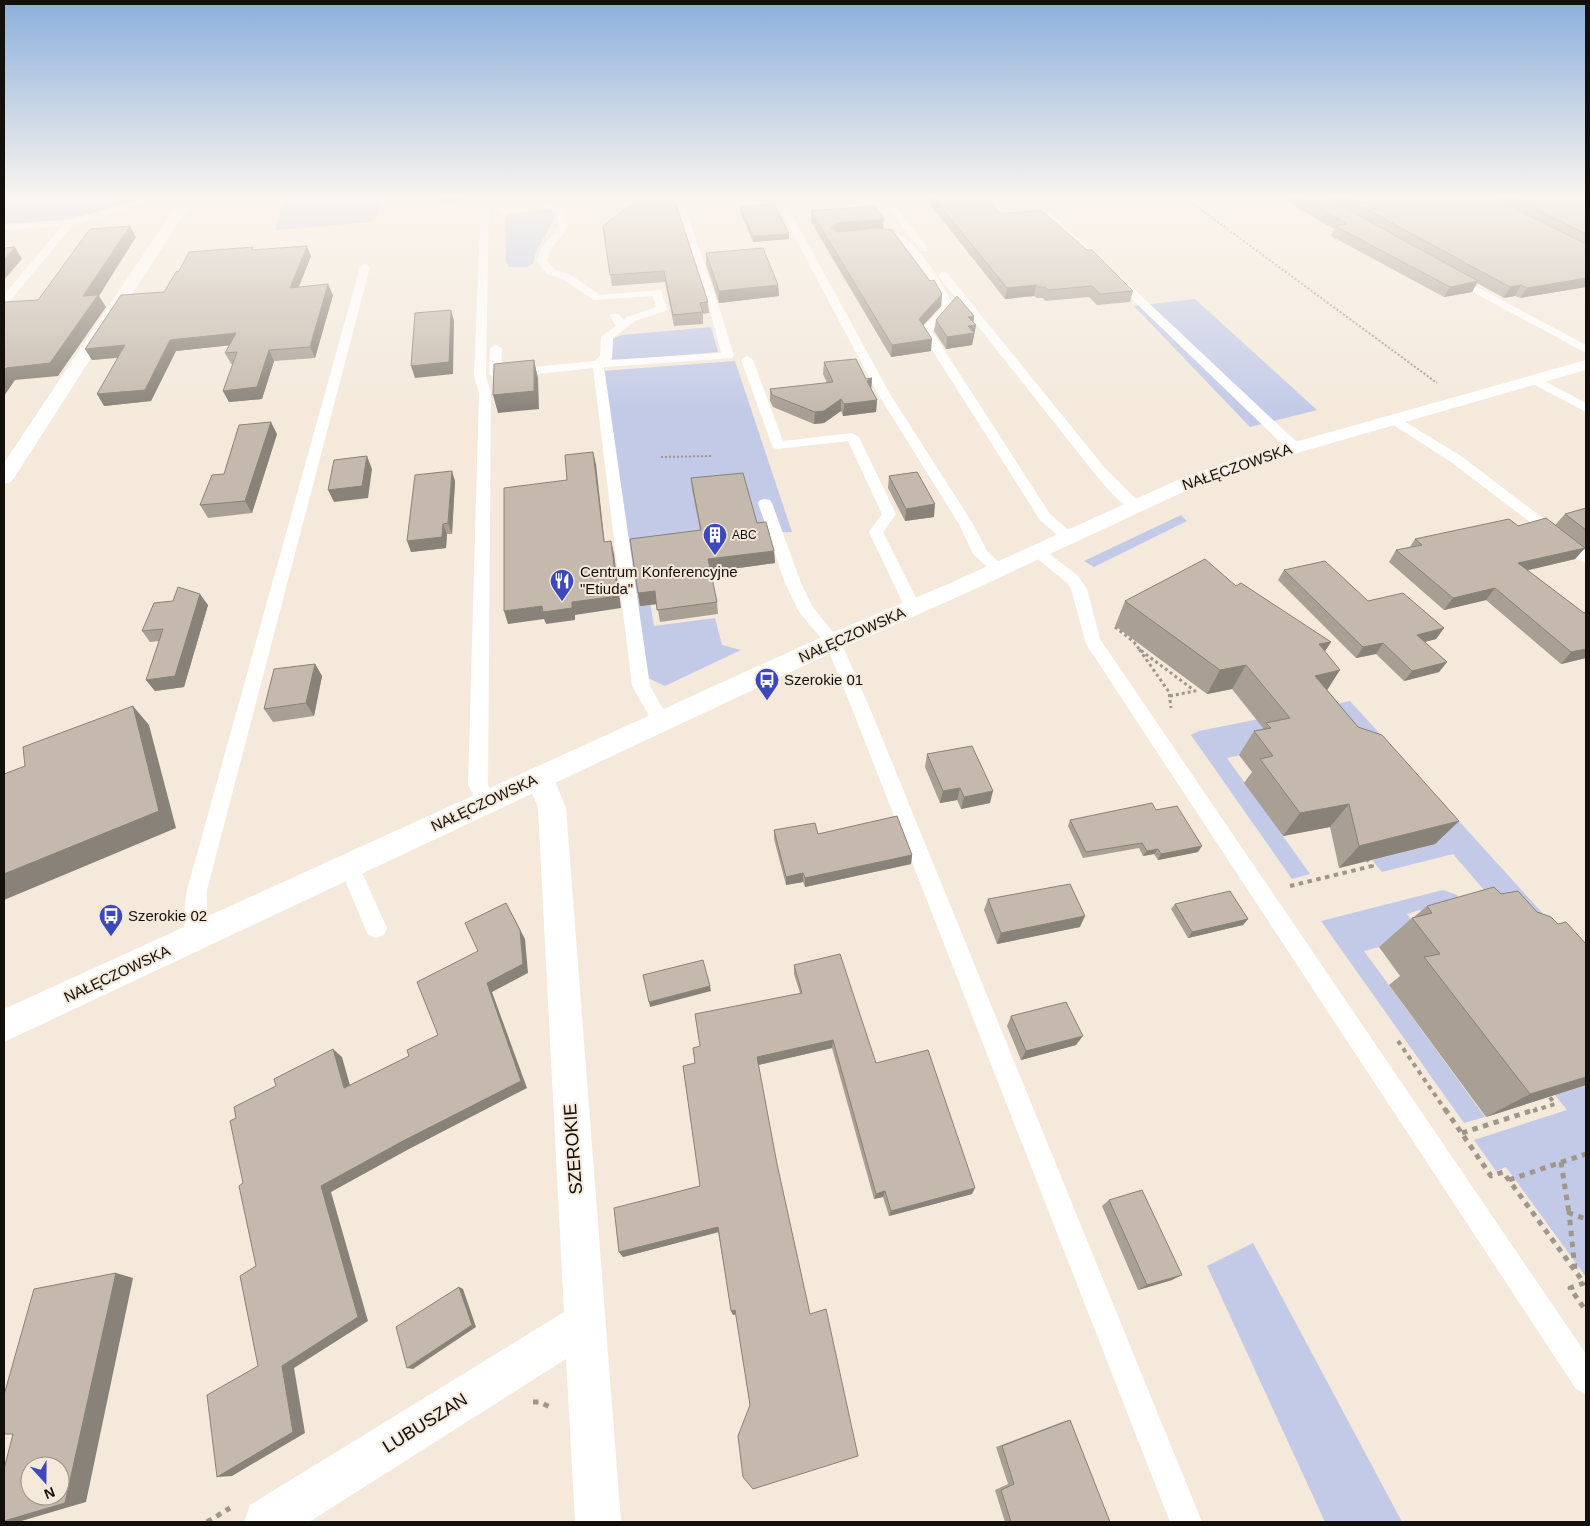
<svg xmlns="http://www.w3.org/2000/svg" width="1590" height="1526" font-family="Arial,sans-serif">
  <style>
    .green { fill: #c2cae7 }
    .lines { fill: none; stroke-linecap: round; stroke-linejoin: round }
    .path-far3 { stroke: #9f968c; stroke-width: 2; stroke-dasharray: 2 2; stroke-linecap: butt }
    .path-far2 { stroke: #9f968c; stroke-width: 3; stroke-dasharray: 3 3; stroke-linecap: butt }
    .path-far1 { stroke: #9f968c; stroke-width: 4; stroke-dasharray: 4.5 4.5; stroke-linecap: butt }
    .path { stroke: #9f968c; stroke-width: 5; stroke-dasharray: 5.5 5.5; stroke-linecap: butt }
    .lane { fill: #fff; fill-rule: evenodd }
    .street { fill: #fff; fill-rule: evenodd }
    .secondary { fill: #fff; fill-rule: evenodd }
    .wall { fill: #a99f94 }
    .shaded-wall { fill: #898278 }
    .building { fill: #c4b9ac; stroke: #898278; fill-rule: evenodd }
    .labels { text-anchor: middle; stroke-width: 4; stroke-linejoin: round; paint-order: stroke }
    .far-poi-label { font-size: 12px; fill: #130f0b; stroke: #f4e9db; text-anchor: start }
    .street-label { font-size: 15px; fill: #130f0b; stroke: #f4e9db }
    .poi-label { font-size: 15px; fill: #130f0b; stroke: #f4e9db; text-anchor: start }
    .near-street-label { font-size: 18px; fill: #130f0b; stroke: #f4e9db }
  </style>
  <rect width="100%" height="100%" fill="#f4e9db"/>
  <path class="green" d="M4,198H148L79,218L4,225Z
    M285,198H382L379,214L372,222L275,230Z
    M549,209L555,215C550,233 535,246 533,264L526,267H509L506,261L505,213Z
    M1195,299L1317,410L1250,427L1134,306Z
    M711,327L718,352L612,361L613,339L622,335Z
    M735,361L792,532L757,533L641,548L654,626L715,618L722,645L741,650L665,686L648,678L602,371Z
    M1181,515L1187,521L1094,567L1084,561Z
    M1350,701L1586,961L1432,924L1420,910L1407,914L1418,929L1398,942L1364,951L1485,1117L1464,1123L1321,921L1443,890L1457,895L1465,905L1491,898L1453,854L1382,872L1372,860L1435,844L1255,752L1227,758L1310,874L1292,879L1191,735L1199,731Z
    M1586,1085V1277L1506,1167L1496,1171L1474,1140L1567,1110L1555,1095Z
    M1253,1243L1402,1522H1325L1207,1266Z"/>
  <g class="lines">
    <path class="path-far3" d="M1185,198L1437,383
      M661,457L712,456"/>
    <path class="path-far2" d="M1115,627L1134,642L1139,649
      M1170,696L1195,691L1139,649L1169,692L1171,708"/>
    <path class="path-far1" d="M1290,886L1372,866L1366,858
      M1398,1041L1446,1111
      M1533,1111L1555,1104L1548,1095"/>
    <path class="path" d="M1445,1109L1491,1176L1503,1172L1584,1283L1570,1288L1586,1311
      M1462,1133L1537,1109
      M1561,1162L1569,1213
      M1509,1180L1586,1154
      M1575,1269L1569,1213L1586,1219
      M533,1402H539L550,1407
      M207,1522L230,1508"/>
    <path class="lane" d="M144,198H159L73,225L8,303L4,304V295L62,226L5,230L4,224L69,220Z
      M485,198L489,201L486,376L491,393L488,785L497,802L494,808L487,810L480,808L468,785L479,393L474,376L481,201Z
      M498,198H506L507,208L557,204V198H565L568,228L551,249L547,261L555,270L571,275L600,295L661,290L667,309L666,311L635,321L613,338L612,357L610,360L721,353L710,310L673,198H682L720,310L734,356L732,358L604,367L650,686L670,721L667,726L661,728L655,726L632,686L593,368L511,377L505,373L511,369L595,361L600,356L601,337L616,326L610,316L611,314H619L623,320L627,317L656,307L653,296L594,300L563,279L547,274L537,261L541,248L558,228L557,209L503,214L498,211Z
      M774,198H783L890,394L973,524L987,551L1007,570L1004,573H994L973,554L959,524L878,394Z
      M881,198H890L927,247V251H921Z
      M1025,198H1035L1090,249V253H1084Z
      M887,231C917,237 936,275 950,299L954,306L932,331L1050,514L1074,535L1076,538L1074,541H1064L1040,520L920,331L943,306C932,285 914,251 893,240C885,235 874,241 867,235L872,232Z
      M365,264L370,267L207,890C205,907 212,929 205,944L197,947L189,944C182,929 184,906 187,890L360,267Z
      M943,272L947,273L1105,468L1144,507L1142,510C1126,514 1105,485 1095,474L939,277V273Z
      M1451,273L1586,345V353L1447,278V274Z
      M1115,274L1119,275L1288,434L1303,447L1301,450H1291L1278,440L1111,279L1110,277L1111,275Z
      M496,345L502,348L501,374L495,378L489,374L490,348Z
      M747,356L753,360L783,441L852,433L859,437L896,514L883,532L921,608L919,612L913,613L907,612L869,532L882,514L848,441L778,449L773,448L741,360Z
      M1535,376L1586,403V412L1531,383L1529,380Z
      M1394,415L1461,456L1586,551V563L1581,561L1451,462L1389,422L1388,419Z
      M765,499L770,500L772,503L801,583L812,606L841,642L871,711L1202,1522H1170L853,711L826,644L799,612L785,583L758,503L760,500Z
      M1038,547L1043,549L1077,575L1087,589L1100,639L1586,1354V1394L1576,1389L1086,644L1071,589L1067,583L1033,555L1030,552L1033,549Z
      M349,857L356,860L359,866L387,928L384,935L376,938L368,935L365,928L339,866L342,860Z"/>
    <path class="street" d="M183,198H196L172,232L14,478L11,482L4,484V463L159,231Z
      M540,766L550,769L566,808L621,1522H575L566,1359L309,1522H244L250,1505L564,1312L538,808L526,777L530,769Z"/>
    <path class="secondary" d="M1586,360V370L1252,466L1196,486L962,595L842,648L4,1042V1009L824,636L946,585L1182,478L1238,458Z"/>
  </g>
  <path class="wall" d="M435,198H470V201L436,203Z
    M925,198H985L1001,214L1133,291L1130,302L1097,305L1089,297L1045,301L1043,298H1037L1034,296L1005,299Z
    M1281,198H1586V287L1520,298L1515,296L1504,298L1477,283L1472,292L1444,297L1331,236L1334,229Z
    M740,207L789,234V239L753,242L740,212Z
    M811,211L883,229L942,294L941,306L923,325L931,351L891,357L811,222Z
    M603,226L708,302L709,313L703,314V324L674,326L665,282L612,286Z
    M254,250L311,256L299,287L333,295L315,358L274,361L262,399L229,402L223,391L233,364H231L225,353L230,345L176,351L151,401L104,406L118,358L92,360L85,349L164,292L179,271Z
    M706,253L778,285L779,296L719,303L706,264Z
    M974,316L973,322L976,325L972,345L946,349L934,331L936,320Z
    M824,362L866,379L872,378L871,389L877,400L876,412L843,416L841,411L824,423L814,424L773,407L770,401V389L827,383L823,374Z
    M277,434L252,513L208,518L200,505L224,474Z
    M889,476L934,517L905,521L888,488Z
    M691,478L757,523L774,551L775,563L710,572L717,602L718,614L660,622L657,604L640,606L638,593L700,530L692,490Z
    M455,481L452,534H447L446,548L411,552Z
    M1586,508V549L1585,548L1575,559L1527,570L1584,613L1586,612V658L1561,664L1486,600L1444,610L1389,562L1396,550L1410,547L1415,539L1518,526L1555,525L1565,514Z
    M1284,570L1368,601L1444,628L1436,639L1424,642L1447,662L1439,672L1404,681L1376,654L1356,658L1278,580Z
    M1236,586L1331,642L1325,651L1327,690L1358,727L1459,821L1435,844L1339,868L1330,827L1283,836L1244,783L1252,772L1239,755L1254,731L1262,729L1263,728L1232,689L1207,694L1115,626L1125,601Z
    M208,605L184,687L155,691L146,680L159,641L150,642L142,631Z
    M315,664L322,676L314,716L273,722L264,709Z
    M927,754L990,803L961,809L957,800L940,803L925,767Z
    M1156,810L1198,852L1158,860L1154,854L1143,856L1139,848L1083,858L1068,826L1070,820Z
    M774,830L818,834L912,855L911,864L805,887L803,882L786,885L774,839Z
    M1501,894L1537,912L1558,924L1586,944V1085L1486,1117L1389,985L1400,976L1379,947L1412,918L1414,917L1427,906Z
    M988,899L1080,927L997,944L984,910Z
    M1175,904L1248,919L1243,925L1188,938L1171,909Z
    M794,965L876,1063L972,1194L889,1216L883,1197L874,1199L832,1048L759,1065L750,1405L736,1314L733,1315L718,1232L623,1257L619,1252L700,1186L695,1063L700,1046L800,993L794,974Z
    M1011,1016L1076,1045L1021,1060L1007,1026Z
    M1109,1200L1172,1280L1138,1290L1102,1206Z
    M1070,1420L1110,1522H1005L995,1490L1008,1484L996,1447L1062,1422Z"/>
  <path class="shaded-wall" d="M884,219L883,229L837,233L831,228L837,223Z
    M130,226L136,237L99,296L106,307L58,376L15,380L4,396V370L6,368L83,296Z
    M789,234V239L753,242V236Z
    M307,246L311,256L294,298L290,288Z
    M15,247L22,259L4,280V260Z
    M1586,278V287L1520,298L1527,288Z
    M1478,281L1472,292L1444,297L1450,287Z
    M328,284L333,295L315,358L310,347Z
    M778,285L779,296L719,303V291Z
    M1036,285L1034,296L1005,299L1007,288Z
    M1521,285L1515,296L1504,298L1510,287Z
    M942,294L941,306L918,331L919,319Z
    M451,310L454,321L453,374L415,378L411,366Z
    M974,316L973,326L976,325L972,345L946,349L947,337L968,317Z
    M236,333L242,344L176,351L151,401L104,406L97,394L170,340Z
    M932,339L931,351L891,357L892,345Z
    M125,345L131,356L92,360L85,349Z
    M269,350L274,361L262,399L229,402L223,391Z
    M534,360L538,378L539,409L498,413L493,395Z
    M872,378L871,390L867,381Z
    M841,399V411L824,423L814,424L815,412Z
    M877,400L876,412L843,416L844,404Z
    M271,422L277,434L252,513L245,501Z
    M593,452L596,464L606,555L604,542Z
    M367,456L372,469L368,498L334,502L328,490Z
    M452,471L455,481L452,534L448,523Z
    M935,504L934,517L905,521L906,509Z
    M443,524L447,534L446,548L411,552L407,541Z
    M611,541L614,554L621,608L575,615V620L546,624L544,619L508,624L504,611L572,602Z
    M1585,548L1575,559L1509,575L1518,563Z
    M774,551L775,563L709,572L708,559Z
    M1495,588L1486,600L1444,610L1453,598Z
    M655,591L657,604L640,606L638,593Z
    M200,594L208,605L184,687L155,691L146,680Z
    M1444,628L1436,639L1409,646L1417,635Z
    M1331,642L1315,666L1319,644Z
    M1383,643L1376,654L1356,658L1363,647Z
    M1586,649V658L1561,664L1571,652Z
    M1447,662L1439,672L1404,681L1412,671Z
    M315,664L322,676L314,716L306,703Z
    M1246,665L1232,689L1207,694L1220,670Z
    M1340,670L1324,695L1315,676Z
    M133,706L149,725L176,828L4,900V874Z
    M960,788L957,800L940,803L943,791Z
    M993,791L990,803L961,809L964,797Z
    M1349,804L1330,827L1283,836L1300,813Z
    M1459,821L1435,844L1339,868L1359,846Z
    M1202,846L1198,852L1158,860L1161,854Z
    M1158,849L1154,854L1143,856L1147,851Z
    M912,855L911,864L805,887V878Z
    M803,873V882L786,885V877Z
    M506,903L525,939L528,973L492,992L527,1088L409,1149L331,1192L368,1321L294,1368L305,1433L232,1476L217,1477L282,1366L321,1186L487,983Z
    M1085,916L1080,927L997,944L1001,933Z
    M1248,919L1243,925L1188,938L1192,932Z
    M710,986L711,991L650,1007L649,1002Z
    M1083,1036L1076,1045L1021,1060L1026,1051Z
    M833,1040L832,1048L758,1065L757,1057Z
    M333,1049L342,1057L353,1096L344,1088Z
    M1586,1077V1085L1486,1117L1530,1094Z
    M975,1188L972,1194L889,1216L891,1211Z
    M885,1191L883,1197L874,1199L876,1194Z
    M718,1227L719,1232L623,1257L619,1252Z
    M116,1273L133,1278L86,1502L18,1522H4Z
    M1182,1275L1172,1280L1138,1290L1147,1285Z
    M459,1287L463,1289L476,1327L413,1369L407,1368Z
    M735,1310L736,1314L733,1315L731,1311Z"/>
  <path class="building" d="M640,198H674L708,302L700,303L703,312L673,315L664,271L610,275L603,226Z
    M934,198H985L1001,214L1041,210L1087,250H1092L1133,291L1100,294L1092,286L1048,290L1045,287H1039L1036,285L1007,288Z
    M1302,198H1327L1478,281L1450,287L1335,226L1347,224Z
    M1346,198H1494L1586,244V278L1527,288L1521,285L1510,287Z
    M1515,198H1586V234Z
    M774,204L789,234L753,236L740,207Z
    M874,206L884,219L837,223L831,228L838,232L876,228L892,230L930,281L934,280L942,294L919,319L932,339L892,345L811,211Z
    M130,226L83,296L98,295L50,363L6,368L4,370V302L38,300L90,229Z
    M307,246L290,288L328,284L310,347L269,350L257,387L223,391L237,352L225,353L236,333L170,340L145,390L97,394L125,345L85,349L121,295L164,292L176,272L179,271L189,252L253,247L252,250Z
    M15,247L4,260V248Z
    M763,248L778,285L719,291L706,253Z
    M957,296L974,316L968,317L976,325L968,326L974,333L947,337L936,320Z
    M451,310L449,362L411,366L415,313Z
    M856,359L866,379L872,378L867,381L877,400L844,404L841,399L824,411L815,412L772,395L770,389L833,382L824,362Z
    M534,360V391L493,395L494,364Z
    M271,422L245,501L200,505L212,475L224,474L239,425Z
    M593,452L604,542L611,541L618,596L572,602V608L543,612L542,606L504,611V488L567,480L565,455Z
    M367,456L362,486L328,490L334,460Z
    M452,471L448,523L443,524L442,537L407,541L415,475Z
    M917,472L935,504L906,509L889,476Z
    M743,473L757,523L766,522L774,551L708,559L717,602L657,610L655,591L638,593L630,539L701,530L691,478Z
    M1586,508V530L1565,514Z
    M1546,518L1585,548L1518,563L1584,613L1586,612V649L1571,652L1495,588L1453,598L1396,550L1422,545L1415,539L1509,519L1518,526Z
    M1205,559L1236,586L1241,583L1331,642L1319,644L1340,670L1315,676L1358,727L1382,735L1459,821L1359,846L1349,804L1300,813L1260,759L1273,756L1254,731L1271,728L1266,723L1290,718L1246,665L1220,670L1125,601Z
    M1325,561L1368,601L1403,593L1444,628L1417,635L1447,662L1412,671L1383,643L1363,647L1284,570Z
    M178,587L200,594L175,676L146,680L163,629L142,631L154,603L173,601Z
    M315,664L306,703L264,709L274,669Z
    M133,706L159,811L4,874V774L25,766L23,747Z
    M972,746L993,791L964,797L960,788L943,791L927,754Z
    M1152,803L1156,810L1177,806L1202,846L1161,854L1158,849L1147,851L1142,843L1086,852L1070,820Z
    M897,816L912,855L805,878L803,873L786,877L774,830L815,823L818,834Z
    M1070,884L1085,916L1001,933L988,899Z
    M1494,887L1501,894L1518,891L1537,912L1551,917L1558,924L1566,922L1586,944V1077L1530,1094L1424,957L1440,954L1412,918L1432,913L1427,906Z
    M1230,891L1248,919L1192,932L1175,904Z
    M506,903L520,930L523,964L487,983L521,1081L401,1142L321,1186L358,1317L282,1366L293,1432L217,1477L207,1395L258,1366L240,1276L256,1266L239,1186L243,1183L230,1121L236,1118L234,1107L276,1086L274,1079L333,1049L344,1088L409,1056L407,1050L438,1035L417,982L478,951L465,923Z
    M840,954L876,1063L928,1050L975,1188L891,1211L885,1191L876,1194L833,1040L757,1057L777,1164L810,1314L826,1309L858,1456L753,1489L743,1477L738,1436L750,1405L735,1310L731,1311L718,1227L619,1252L614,1208L700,1186L683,1066L695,1063L693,1048L700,1046L695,1014L802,993L794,965Z
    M703,960L710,986L649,1002L643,975Z
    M1066,1002L1083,1036L1026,1051L1011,1016Z
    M1142,1190L1182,1275L1147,1285L1109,1200Z
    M116,1273L65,1503L4,1521V1469L13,1434H4V1395L34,1289ZM30,1466H60V1496H30Z
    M459,1287L472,1325L407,1368L396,1327Z
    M1070,1420L1110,1522H1011L1001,1490L1014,1484L1002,1446Z"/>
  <linearGradient id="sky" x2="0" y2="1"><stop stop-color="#8bafdb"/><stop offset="0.48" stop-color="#faf5ef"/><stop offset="1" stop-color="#faf5ef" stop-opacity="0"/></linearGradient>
  <rect width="1590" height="412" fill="url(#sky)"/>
  <defs>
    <symbol id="building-pin" viewBox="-11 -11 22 30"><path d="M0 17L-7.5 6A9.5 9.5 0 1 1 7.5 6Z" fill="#3d48bc" stroke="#f4e9db"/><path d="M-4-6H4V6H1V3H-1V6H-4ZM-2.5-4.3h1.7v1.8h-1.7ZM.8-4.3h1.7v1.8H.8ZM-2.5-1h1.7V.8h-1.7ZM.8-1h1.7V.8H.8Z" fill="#fff"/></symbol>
    <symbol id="restaurant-pin" viewBox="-11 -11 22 30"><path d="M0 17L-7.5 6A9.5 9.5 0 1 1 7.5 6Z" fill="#3d48bc" stroke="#f4e9db"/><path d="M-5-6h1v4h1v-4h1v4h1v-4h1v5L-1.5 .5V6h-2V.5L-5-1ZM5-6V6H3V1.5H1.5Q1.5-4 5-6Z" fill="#fff"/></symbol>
    <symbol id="bus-pin" viewBox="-11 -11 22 30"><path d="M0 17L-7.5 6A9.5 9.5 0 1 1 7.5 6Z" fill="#3d48bc" stroke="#f4e9db"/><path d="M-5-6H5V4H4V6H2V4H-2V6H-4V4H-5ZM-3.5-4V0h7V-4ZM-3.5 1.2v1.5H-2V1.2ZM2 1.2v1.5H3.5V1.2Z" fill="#fff"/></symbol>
  </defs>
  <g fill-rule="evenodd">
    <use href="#building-pin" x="701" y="521" width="28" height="38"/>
    <use href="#restaurant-pin" x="548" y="567" width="28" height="38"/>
    <use href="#bus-pin" x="753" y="666" width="28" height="38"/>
    <use href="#bus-pin" x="97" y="902" width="28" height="38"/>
  </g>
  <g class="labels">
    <g class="far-poi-label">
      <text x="732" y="539">ABC</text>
    </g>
    <g class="street-label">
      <text transform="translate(1237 467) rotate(-19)" y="5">NAŁĘCZOWSKA</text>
      <text transform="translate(852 635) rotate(-24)" y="5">NAŁĘCZOWSKA</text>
      <text transform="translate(484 803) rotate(-25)" y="5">NAŁĘCZOWSKA</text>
      <text transform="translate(117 974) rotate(-25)" y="5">NAŁĘCZOWSKA</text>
    </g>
    <g class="poi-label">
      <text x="580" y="577">Centrum Konferencyjne<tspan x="580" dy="17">"Etiuda"</tspan></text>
      <text x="784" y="685">Szerokie 01</text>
      <text x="128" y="921">Szerokie 02</text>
    </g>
    <g class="near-street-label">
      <text transform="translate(573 1149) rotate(-94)" y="6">SZEROKIE</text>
      <text transform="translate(425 1423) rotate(-32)" y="6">LUBUSZAN</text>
    </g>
  </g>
  <rect width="1590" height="1526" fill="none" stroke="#130f0b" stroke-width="10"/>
  <g transform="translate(45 1481) rotate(159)"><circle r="24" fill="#f4e9db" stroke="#9a9288"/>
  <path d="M0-4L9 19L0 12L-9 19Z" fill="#3d48bc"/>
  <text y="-8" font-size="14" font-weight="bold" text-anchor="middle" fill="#130f0b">N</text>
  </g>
</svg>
